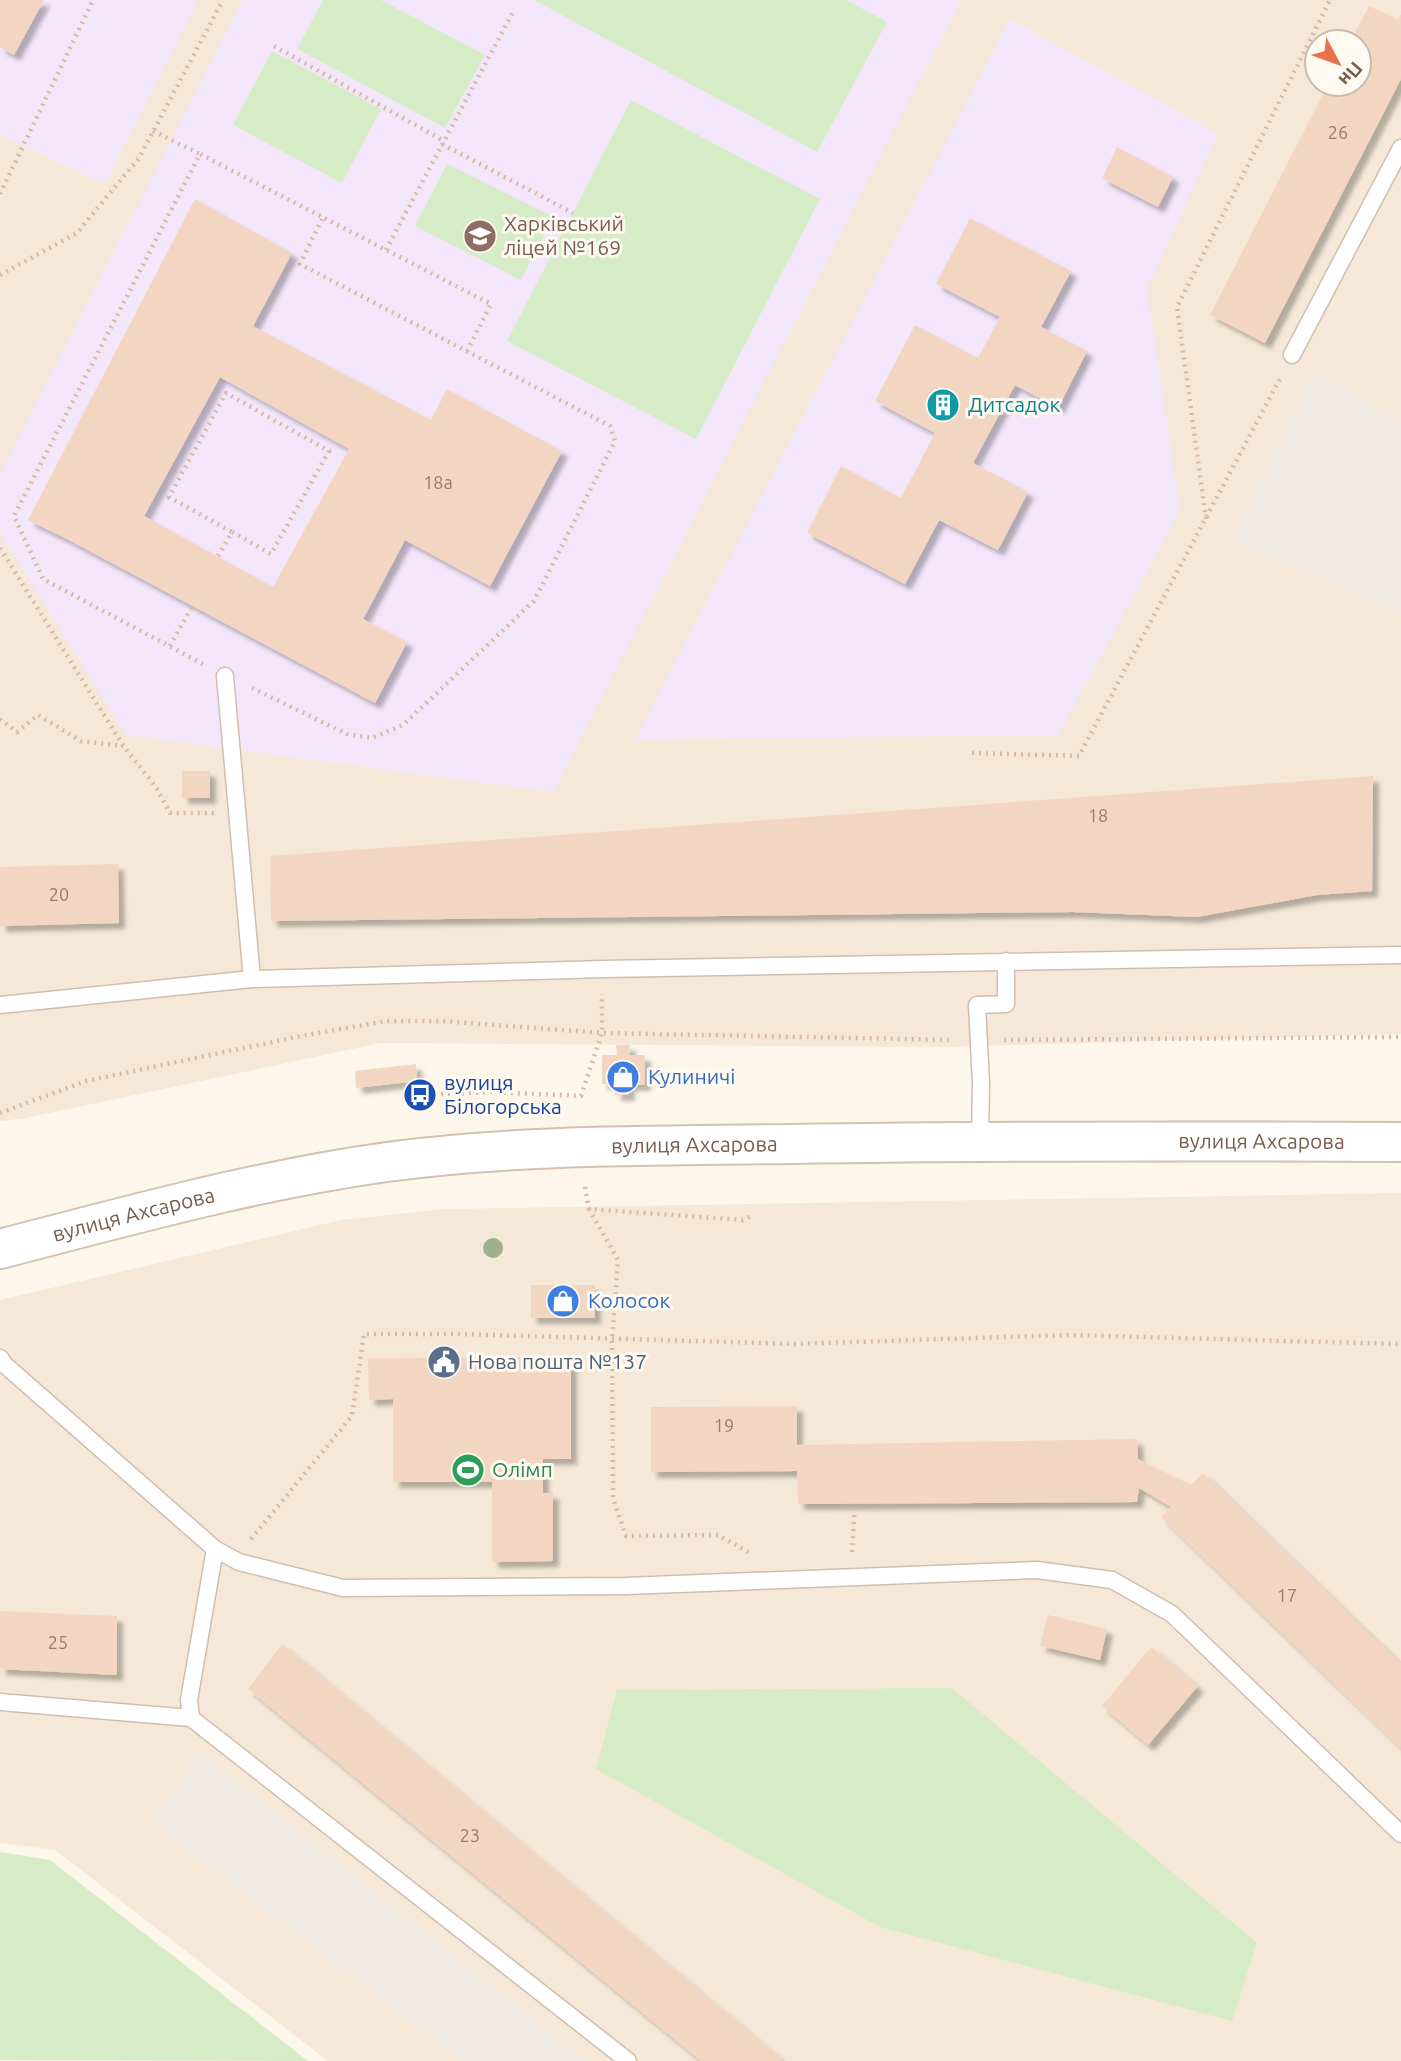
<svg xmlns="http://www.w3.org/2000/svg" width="1401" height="2061" font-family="Ubuntu,sans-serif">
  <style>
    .residential { fill: #f5e8d8; fill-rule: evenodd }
    .industrial { fill: #eee9e3 }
    .education { fill: #f3e6fa }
    .green { fill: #d6ecc7 }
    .building { fill: #f3d6c1; fill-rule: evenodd; filter: url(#shadow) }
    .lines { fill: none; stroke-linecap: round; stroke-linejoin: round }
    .service-casing { stroke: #d0beaf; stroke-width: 19 }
    .secondary-casing { stroke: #d6c0ae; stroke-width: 42 }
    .path { stroke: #d9b9a3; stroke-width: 4.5; stroke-dasharray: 2 5; stroke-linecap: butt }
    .service { stroke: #fff; stroke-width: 16 }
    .secondary { stroke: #fff; stroke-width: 38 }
    .tree { fill: #9eb18d }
    .labels { text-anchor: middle; stroke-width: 6; stroke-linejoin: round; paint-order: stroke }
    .number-label { font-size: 18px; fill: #987b69 }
    .education-label { font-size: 21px; fill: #785e54; stroke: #fffaf1; text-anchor: start }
    .culture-label { font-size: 21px; fill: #0d838f; stroke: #fffaf1; text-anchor: start }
    .shop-label { font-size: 21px; fill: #366cbe; stroke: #fffaf1; text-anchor: start }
    .transit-label { font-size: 21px; fill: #164399; stroke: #fffaf1; text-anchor: start }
    .street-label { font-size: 21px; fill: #795d4c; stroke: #fffaf1 }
    .service-label { font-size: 21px; fill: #4e5e75; stroke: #fffaf1; text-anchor: start }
    .leisure-label { font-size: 21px; fill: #27864d; stroke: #fffaf1; text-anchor: start }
  </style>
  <defs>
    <filter id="shadow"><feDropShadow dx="6" dy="6" stdDeviation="2" flood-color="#0004"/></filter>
  </defs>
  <rect width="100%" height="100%" fill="#fdf6ea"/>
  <path class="residential" d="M0,0H1401V1034L943,1047L381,1043L21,1119L0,1121ZM1317,42H1359V84H1317Z
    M1401,1193V2061H328L55,1850L0,1843V1300L341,1220L445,1209Z"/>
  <path class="industrial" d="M1316,371L1401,424V611L1233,540Z
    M200,1753L584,2061H463L151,1821Z"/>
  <path class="education" d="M0,0H199L104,184L0,134Z
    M243,0H961L553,792L126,735L0,532V473Z
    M1010,19L1218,134L1147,289L1180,511L1058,735L635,739Z"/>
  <path class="green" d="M323,0H381L485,55L445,128L297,49Z
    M534,0H846L887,22L817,152Z
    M272,51L381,109L342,183L233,125Z
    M631,100L820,199L696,439L507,341Z
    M447,164L553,217L521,280L415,226Z
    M952,1688L1257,1943L1232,2021L880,1927L596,1769L617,1690Z
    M0,1852L50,1860L308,2061L0,2060Z"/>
  <path class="building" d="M0,0H44L14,55L0,47Z
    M1369,6L1398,20L1401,14V79L1265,343L1210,315L1328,84H1359V42H1350Z
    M1117,147L1173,177L1158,207L1102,178Z
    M195,199L292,253L253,326L431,420L447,389L562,451L490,586L405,540L363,619L407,642L375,703L67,539L28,520ZM220,377L349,449L273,587L144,516Z
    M970,218L1071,271L1041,327L1087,351L1058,408L1015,385L973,463L1028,492L998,550L939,520L905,584L807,533L841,466L901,498L935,433L875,401L915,325L978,358L1000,317L936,284Z
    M182,771H210V798H182Z
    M1373,776L1372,891L1317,895L1197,917L1073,912L271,921L270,856Z
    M118,864L119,923L0,926V867Z
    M616,1045H630L629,1055H645V1085H629V1095H615V1084H602V1055H617Z
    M416,1064L417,1081L356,1088L355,1071Z
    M531,1285H595V1318H531Z
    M571,1357V1459H543V1493H553V1561L492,1562V1482H393V1399L369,1400L368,1358Z
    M797,1406V1445L1137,1439L1138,1459L1191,1485L1203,1473L1401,1664V1748L1161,1517L1171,1507L1139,1488L1137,1502L798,1504L797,1471L651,1472V1407Z
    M0,1611L117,1616V1675L0,1669Z
    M1048,1615L1107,1629L1100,1660L1040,1646Z
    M282,1644L784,2061H701L248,1689Z
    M1151,1647L1198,1686L1148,1745L1102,1706Z"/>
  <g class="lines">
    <defs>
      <path id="service" d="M1292,355L1401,148
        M225,676L252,979
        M0,1005L252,979L603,969L1401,955
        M980,1141L981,1083L977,1005L1006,1004V961
        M0,1358L5,1365L215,1549L239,1562L343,1588L626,1586L1037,1570L1112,1580L1172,1614L1401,1834
        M0,1702L191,1718L189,1700L215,1549
        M191,1718L628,2061"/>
      <g id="secondary">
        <path id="s1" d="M0,1249C128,1216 256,1180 387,1162C521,1144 656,1146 791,1144C994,1141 1198,1141 1401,1142"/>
      </g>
    </defs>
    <use href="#service" class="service-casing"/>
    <use href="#secondary" class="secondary-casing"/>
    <path class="path" d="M274,46L444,141
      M153,131L200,154
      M442,144L573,213
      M0,194L93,0
      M386,250L514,10
      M0,275L77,233L139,158L223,0
      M1206,519L1177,307L1330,0
      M0,548L124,747L156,787L170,813H214
      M218,556L232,532L271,554L329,451L226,393L169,497L232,532
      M170,646L192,606
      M203,664L43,579L14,516L200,154L491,304L467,351
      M252,688L347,734L372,738L403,725L534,601L615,441L610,426L300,264L323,217
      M0,719L17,732L38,715L81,741L123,746
      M972,753L1079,756L1282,375
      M1004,1040L1401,1037
      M420,1095L491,1092L581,1096L602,1033V994
      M0,1113L86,1081L301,1036L386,1021H441L602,1033L953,1040
      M585,1187L589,1209L743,1220L753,1215
      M589,1209L618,1260L612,1340L613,1498L626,1536L718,1535L752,1554
      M251,1539L352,1416L364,1334H458L794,1344L1067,1335L1401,1344
      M852,1552L855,1504"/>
    <use href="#service" class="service"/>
    <use href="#secondary" class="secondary"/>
  </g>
  <circle class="tree" cx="493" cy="1248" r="10"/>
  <defs>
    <symbol id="school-disc" viewBox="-11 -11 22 22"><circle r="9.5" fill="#8d6e63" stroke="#fffaf1"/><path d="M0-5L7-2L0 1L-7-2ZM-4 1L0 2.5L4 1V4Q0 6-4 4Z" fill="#fff"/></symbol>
    <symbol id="building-disc" viewBox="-11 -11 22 22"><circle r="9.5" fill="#0f9aa8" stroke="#fffaf1"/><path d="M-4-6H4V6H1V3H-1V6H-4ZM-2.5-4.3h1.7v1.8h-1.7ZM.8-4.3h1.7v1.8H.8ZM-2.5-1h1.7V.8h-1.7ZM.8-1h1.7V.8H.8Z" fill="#fff"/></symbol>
    <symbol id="shop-disc" viewBox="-11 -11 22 22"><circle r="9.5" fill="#3f7fe0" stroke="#fffaf1"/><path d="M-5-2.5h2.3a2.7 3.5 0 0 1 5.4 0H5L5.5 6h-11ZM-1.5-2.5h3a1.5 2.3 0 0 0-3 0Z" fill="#fff"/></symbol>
    <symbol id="bus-disc" viewBox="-11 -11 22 22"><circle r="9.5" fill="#1a4fb4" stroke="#fffaf1"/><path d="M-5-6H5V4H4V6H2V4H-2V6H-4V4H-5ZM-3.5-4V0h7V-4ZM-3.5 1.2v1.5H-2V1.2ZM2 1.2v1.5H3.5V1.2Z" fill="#fff"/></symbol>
    <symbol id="civic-disc" viewBox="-11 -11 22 22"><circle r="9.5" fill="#5c6f8a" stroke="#fffaf1"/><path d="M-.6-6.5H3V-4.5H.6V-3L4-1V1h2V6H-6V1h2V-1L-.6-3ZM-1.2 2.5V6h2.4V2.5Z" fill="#fff"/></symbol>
    <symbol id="stadium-disc" viewBox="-11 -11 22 22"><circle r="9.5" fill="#2e9e5b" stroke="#fffaf1"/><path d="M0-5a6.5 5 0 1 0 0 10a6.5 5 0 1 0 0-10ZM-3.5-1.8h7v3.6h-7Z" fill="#fff"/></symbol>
  </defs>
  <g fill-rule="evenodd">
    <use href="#school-disc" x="461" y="217" width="38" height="38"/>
    <use href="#building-disc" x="924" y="386" width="38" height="38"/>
    <use href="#shop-disc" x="604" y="1058" width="38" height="38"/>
    <use href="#bus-disc" x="401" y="1076" width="38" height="38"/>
    <use href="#shop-disc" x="544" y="1282" width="38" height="38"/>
    <use href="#civic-disc" x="425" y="1343" width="38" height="38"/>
    <use href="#stadium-disc" x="449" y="1451" width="38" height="38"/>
  </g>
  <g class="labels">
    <g class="number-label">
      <text x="1338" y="139">26</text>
      <text x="438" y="489">18а</text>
      <text x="1098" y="822">18</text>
      <text x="59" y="901">20</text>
      <text x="724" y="1432">19</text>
      <text x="1287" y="1602">17</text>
      <text x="58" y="1649">25</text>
      <text x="470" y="1842">23</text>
    </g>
    <g class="education-label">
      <text x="504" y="231">Харківський<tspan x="504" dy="24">ліцей №169</tspan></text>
    </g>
    <g class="culture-label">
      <text x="968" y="412">Дитсадок</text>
    </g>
    <g class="shop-label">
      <text x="648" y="1084">Кулиничі</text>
      <text x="588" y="1308">Колосок</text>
    </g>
    <g class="transit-label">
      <text x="444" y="1090">вулиця<tspan x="444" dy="24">Білогорська</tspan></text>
    </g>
    <g class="street-label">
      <text dy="7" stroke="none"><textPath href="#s1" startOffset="1272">вулиця Ахсарова</textPath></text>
      <text dy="7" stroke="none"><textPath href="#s1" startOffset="705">вулиця Ахсарова</textPath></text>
      <text dy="7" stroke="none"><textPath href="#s1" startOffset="138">вулиця Ахсарова</textPath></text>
    </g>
    <g class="service-label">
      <text x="468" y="1369">Нова пошта №137</text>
    </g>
    <g class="leisure-label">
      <text x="492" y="1477">Олімп</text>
    </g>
  </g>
  <g transform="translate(1338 63) rotate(131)"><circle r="33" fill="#fffaf1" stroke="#c9bbaf" stroke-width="2"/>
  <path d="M0-5L12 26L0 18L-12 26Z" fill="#e8724e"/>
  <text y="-10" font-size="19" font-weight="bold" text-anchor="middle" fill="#795d4c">Пн</text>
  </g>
</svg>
